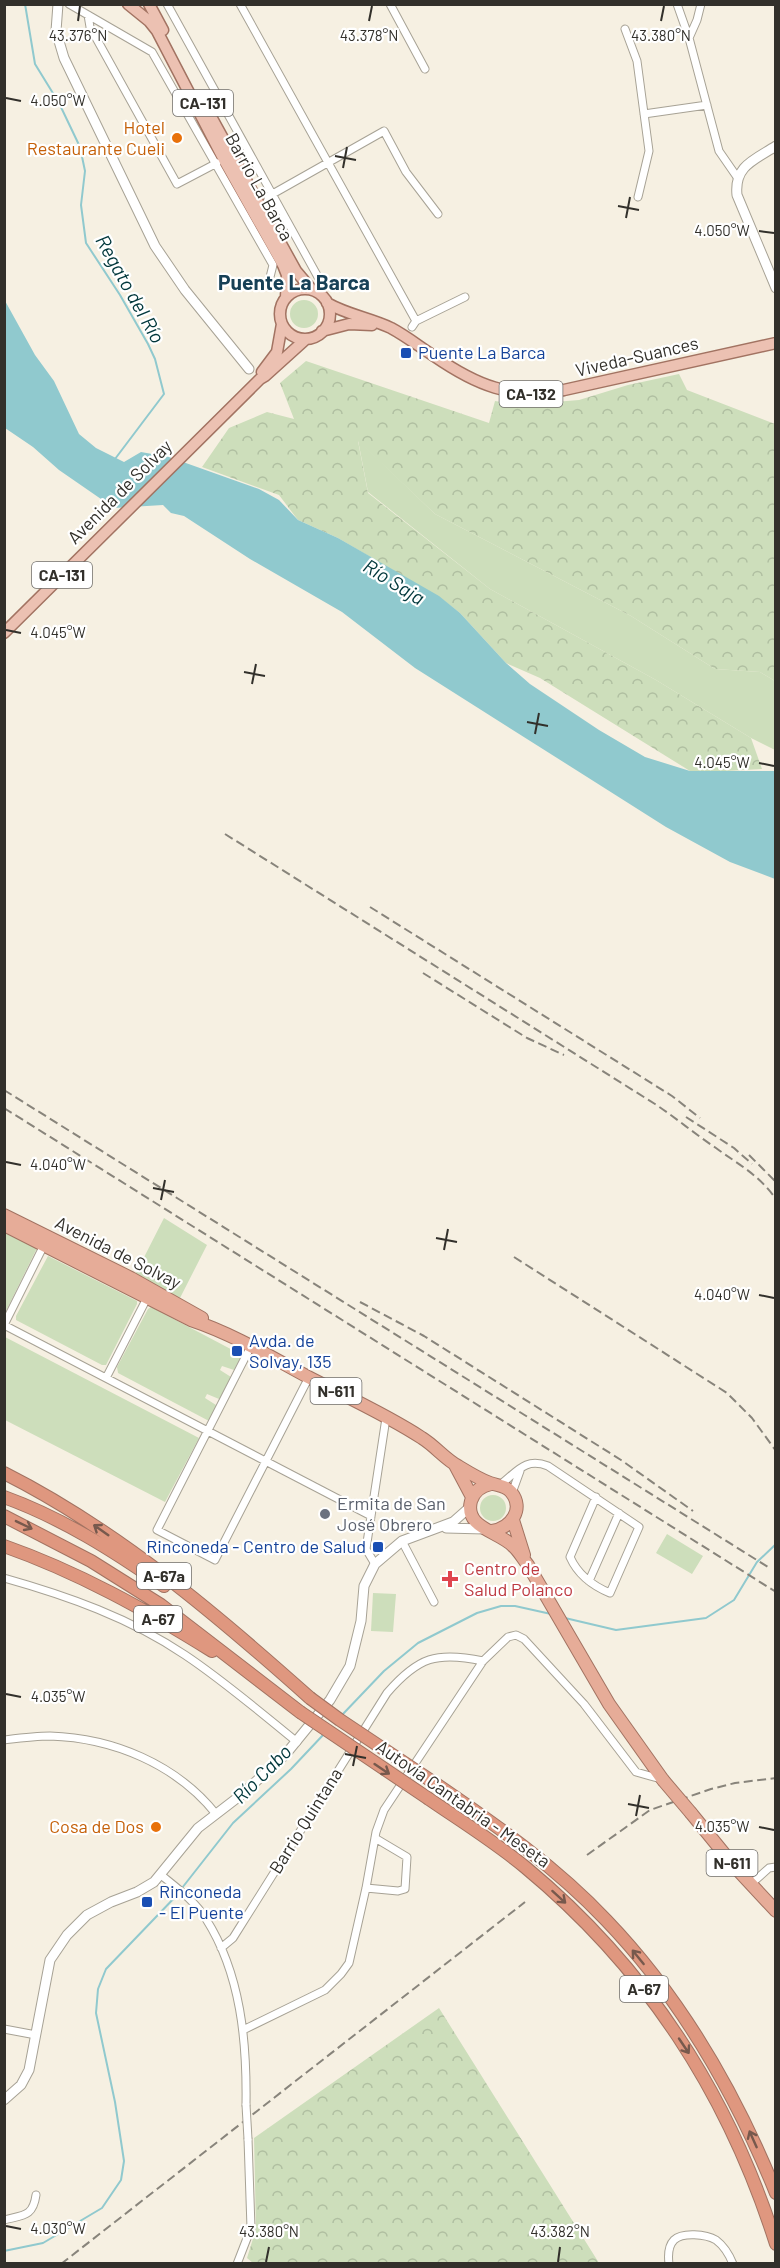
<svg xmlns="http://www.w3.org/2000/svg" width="780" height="2268" font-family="Barlow,sans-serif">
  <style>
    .green { fill: #cddebb }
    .forest { fill: url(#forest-crowns) }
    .water { fill: #90c9ce }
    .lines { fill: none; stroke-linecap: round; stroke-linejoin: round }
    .stream { stroke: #90c9ce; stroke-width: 2 }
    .minor-casing { stroke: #a7a295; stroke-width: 9 }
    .tertiary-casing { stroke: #a7a295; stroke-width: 11 }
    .primary-casing { stroke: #a27362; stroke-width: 13 }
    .trunk-casing { stroke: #a27362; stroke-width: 14 }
    .motorway-casing { stroke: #a27362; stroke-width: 14 }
    .minor { stroke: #fff; stroke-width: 7 }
    .tertiary { stroke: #fff; stroke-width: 9 }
    .primary { stroke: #ecc1b2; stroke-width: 10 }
    .trunk { stroke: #e6ac98; stroke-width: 12 }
    .motorway { stroke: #df977f; stroke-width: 12 }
    .rail { stroke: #88847b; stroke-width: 2; stroke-dasharray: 9 4.5; stroke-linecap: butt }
    .minor-bridge-casing { stroke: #a7a295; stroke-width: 9; stroke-linecap: butt }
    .trunk-bridge-casing { stroke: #a27362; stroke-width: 14; stroke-linecap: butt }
    .motorway-bridge-casing { stroke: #a27362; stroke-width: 14; stroke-linecap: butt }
    .minor-bridge { stroke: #fff; stroke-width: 7 }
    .trunk-bridge { stroke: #e6ac98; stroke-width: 12 }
    .motorway-bridge { stroke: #df977f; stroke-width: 12 }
    .oneway { stroke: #77594d }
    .ticks { fill: none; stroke: #32302b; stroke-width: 2 }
    .food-dot { fill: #e8710a; stroke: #fff; stroke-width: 2 }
    .transit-dot { fill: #1a4fb4; stroke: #fff; stroke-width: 2 }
    .worship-dot { fill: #6b7280; stroke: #fff; stroke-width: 2 }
    .health-dot { fill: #e0444e; stroke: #fff; stroke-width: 2 }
    .labels { text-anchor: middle; stroke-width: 4.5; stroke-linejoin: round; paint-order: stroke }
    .shield { fill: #fff; stroke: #706e6b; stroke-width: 1.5 }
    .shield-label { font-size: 16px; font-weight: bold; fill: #32302b }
    .food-label { font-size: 18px; fill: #c56008; stroke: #fff; text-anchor: end }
    .street-label { font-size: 18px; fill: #32302b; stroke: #fff }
    .transit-label { font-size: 18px; fill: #164399; stroke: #fff; text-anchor: start }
    .worship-label { font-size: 18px; fill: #5b616d; stroke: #fff; text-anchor: start }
    .health-label { font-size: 18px; fill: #be3a42; stroke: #fff; text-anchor: start }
    .water-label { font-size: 20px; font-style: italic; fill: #00373b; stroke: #fff }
    .quarter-label { font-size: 21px; font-weight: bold; fill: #174056; stroke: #fff }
    .ticks-label { font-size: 15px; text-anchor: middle; fill: #32302b; stroke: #fff; stroke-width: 4.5; stroke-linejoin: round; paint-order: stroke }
  </style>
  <defs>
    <pattern id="forest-crowns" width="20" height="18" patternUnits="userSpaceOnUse" patternTransform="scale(1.5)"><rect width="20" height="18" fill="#cddebb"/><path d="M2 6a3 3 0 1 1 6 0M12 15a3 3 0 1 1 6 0" fill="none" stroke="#b0bfa1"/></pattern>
  </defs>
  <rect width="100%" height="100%" fill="#f6f0e2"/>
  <path class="green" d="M290 314a14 14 0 1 1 28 0a14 14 0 1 1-28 0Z
    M358,440L435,514L631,616L715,669L760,672L775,681V750L751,738L656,680L490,589L368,492Z
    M164,1218L207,1245L180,1298L135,1275Z
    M4,1231L37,1248L5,1313H4Z
    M48,1256L137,1301V1304L106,1365H102L16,1320V1316Z
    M151,1307L242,1355L234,1370L222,1366L220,1370L231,1377L221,1397L219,1399L207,1394L205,1398L216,1405L209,1421L118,1373L117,1367L148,1309Z
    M5,1337L199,1438L165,1502L5,1420Z
    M480 1508a13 13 0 1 1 26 0a13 13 0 1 1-26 0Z
    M667,1534L703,1556L692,1574L656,1553Z
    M373,1593L396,1594L393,1632L371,1631Z"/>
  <path class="forest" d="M306,361L489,423L495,401L518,405L579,400L628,385L679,374L687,390L775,424V681L760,672L715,669L631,616L435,514L358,441L368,493L490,589L656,680L751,738L762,769L708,772L690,771L540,678L506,663L460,613L442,599L338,538L298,520L279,495L202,467L229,428L267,412L294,419L280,383Z
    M439,2008L599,2263H253L247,2258L256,2229L254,2138Z"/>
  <path class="water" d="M4,299L35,355L54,381L79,434L96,448L124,462L141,452L169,457L259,489L279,500L298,520L338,538L439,596L460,613L506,663L530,684L599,730L645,757L690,771H775V879L730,862L666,827L415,668L342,612L250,559L184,516L171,513L163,505L114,508L59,470L33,447L5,428Z"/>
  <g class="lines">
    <path class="stream" d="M25,4L35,64L59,103L80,147L85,171L81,205L86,243L120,295L148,344L155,359L164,394L115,459
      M565,1618L616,1630L706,1618L734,1600L757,1562L776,1544
      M342,1715L384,1671L418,1643L477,1613L501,1606H515L551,1614
      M182,1888L233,1823L291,1769L324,1734
      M4,2251L43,2243L102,2208L121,2180L124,2161L115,2102L96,2013L98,1989L106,1969L179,1893"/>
    <defs>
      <path id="minor" d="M69,4L152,52L273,265L270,277
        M167,4L318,277
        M240,4L416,321
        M390,4L425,69
        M677,4L689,38L719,151L737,177
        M88,15L90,27L177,184L217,163
        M625,29L637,61L649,151L638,197
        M689,38L697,20L701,4
        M644,114L707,105
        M264,213L269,196L384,131L406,172L438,214
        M412,327L416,321L465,297
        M4,1325L371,1516
        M4,1325L44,1245
        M251,1346L157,1530L215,1560L309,1377
        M106,1378L147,1298
        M500,1485C517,1472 525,1457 548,1466L639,1527L610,1593C593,1586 578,1575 570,1557L596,1497
        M512,1493L520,1471
        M402,1541L434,1602
        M375,1564L366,1549L386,1418
        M4,1578C68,1596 130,1618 185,1655C224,1681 260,1712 297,1742
        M589,1581L619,1513
        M4,1740C20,1738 35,1736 50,1736C113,1738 176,1764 216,1814
        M161,1875C177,1888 195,1901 206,1919C241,1974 247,2042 246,2105
        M751,1884L769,1868L776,1867
        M366,1888L398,1891L405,1889L407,1857L375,1838
        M221,1948L233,1938L387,1693C418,1657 437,1651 483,1661
        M4,2029L36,2035
        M243,2030L325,1990L341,1974L349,1963L366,1888L376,1832L384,1810L483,1661L508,1637L516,1635L524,1639L584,1704L636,1772L661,1779
        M4,2220C23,2215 33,2217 36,2195
        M237,2264L251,2228L248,2139
        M669,2264C668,2256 668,2246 674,2240C682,2232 706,2234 716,2240C724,2246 729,2254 733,2264"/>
      <path id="tertiary" d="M58,4L56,31L64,58L155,246L185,290L249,369
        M776,146C754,160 734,166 737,195L776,288
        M446,1528L484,1529
        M4,2100L21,2085L29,2070L50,1960L67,1935L87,1915L111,1902L137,1892L154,1882L198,1828L241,1795L285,1755L330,1700L350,1666L361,1621L364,1586L375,1564L402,1541L453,1522L470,1507"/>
      <path id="primary" d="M128,4L149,21L157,31L224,160L283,265L287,275L286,297
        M149,4L163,30
        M204,104L296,271L312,290
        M280 314a25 25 0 1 1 50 0a25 25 0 1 1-50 0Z
        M327,303C348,315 370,318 391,328C406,336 420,347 434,356C476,385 511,400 564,390L776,343
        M322,331L349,324L372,325
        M262,372L277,352L282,324
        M4,633L260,379L265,376L306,339"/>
      <path id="trunk" d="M4,1215L131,1278L202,1318
        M4,1225L191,1320C233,1334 271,1357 310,1378C347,1397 387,1415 422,1438C435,1446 445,1459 458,1466C468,1472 479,1479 490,1483C498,1486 505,1485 511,1492C525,1509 511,1528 492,1531
        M455,1465L472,1497
        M491,1484C481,1486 474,1491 471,1501C464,1528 498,1531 513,1546C519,1551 523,1559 528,1565L609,1704L663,1780
        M513,1520L524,1555
        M691,1813L735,1867L776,1911"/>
      <path id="motorway" d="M4,1473C117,1530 216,1614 310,1698
        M4,1497C62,1518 114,1551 164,1586
        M4,1516L91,1561L161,1605L300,1712
        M4,1546C78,1572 146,1610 212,1651
        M436,1784C496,1825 556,1867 606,1920C682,1999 735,2092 776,2193
        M429,1799C461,1821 495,1842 525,1867C647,1968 728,2093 776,2244"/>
    </defs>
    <use href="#minor" class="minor-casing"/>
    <use href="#tertiary" class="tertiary-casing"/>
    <use href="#primary" class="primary-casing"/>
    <use href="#trunk" class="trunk-casing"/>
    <use href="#motorway" class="motorway-casing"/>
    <use href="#minor" class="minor"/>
    <use href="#tertiary" class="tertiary"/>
    <use href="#primary" class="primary"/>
    <use href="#trunk" class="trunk"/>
    <use href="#motorway" class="motorway"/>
    <path class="rail" d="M225,834L655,1104C676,1118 695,1134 716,1148C739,1165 758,1174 776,1199
      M370,907L672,1096L700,1118
      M423,973L527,1038L564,1055
      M4,1090L768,1567
      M4,1108L776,1592
      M686,1117L734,1148L752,1164
      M749,1155L776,1182
      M514,1257L727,1393L752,1418L776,1451
      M360,1302L424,1336L621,1460L693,1511
      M587,1855L650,1810L711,1789L735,1783L776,1778
      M61,2264L525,1902"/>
    <defs>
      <path id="minor-bridge" d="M246,2105L248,2139"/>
      <path id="trunk-bridge" d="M663,1780L691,1813"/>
      <path id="motorway-bridge" d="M310,1698L340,1720L436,1784
        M300,1712L429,1799"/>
    </defs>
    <use href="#minor-bridge" class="minor-bridge-casing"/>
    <use href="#trunk-bridge" class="trunk-bridge-casing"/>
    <use href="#motorway-bridge" class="motorway-bridge-casing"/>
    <use href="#minor-bridge" class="minor-bridge"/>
    <use href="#trunk-bridge" class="trunk-bridge"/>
    <use href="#motorway-bridge" class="motorway-bridge"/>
  </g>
  <defs><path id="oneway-shaft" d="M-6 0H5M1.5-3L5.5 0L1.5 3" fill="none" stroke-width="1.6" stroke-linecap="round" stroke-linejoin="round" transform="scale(1.5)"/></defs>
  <g class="oneway">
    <use href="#oneway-shaft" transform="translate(24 1525) rotate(26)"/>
    <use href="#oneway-shaft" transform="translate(101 1530) rotate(-145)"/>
    <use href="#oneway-shaft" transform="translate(382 1769) rotate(34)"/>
    <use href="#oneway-shaft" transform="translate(559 1897) rotate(42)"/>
    <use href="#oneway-shaft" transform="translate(638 1957) rotate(-129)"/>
    <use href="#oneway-shaft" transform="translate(684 2046) rotate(56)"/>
    <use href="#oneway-shaft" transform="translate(753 2139) rotate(-114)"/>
  </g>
  <path class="ticks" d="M78,21L80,6M369,21L372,6M661,21L664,6M6,98L21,101M335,156L356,160M343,168L347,147M618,206L639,210M626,218L630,197M759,231L774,233M6,630L21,633M244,672L265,676M252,684L256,664M527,722L548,726M535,734L539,713M759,763L774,766M6,1162L21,1165M153,1188L174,1192M161,1200L165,1180M436,1238L457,1242M444,1250L448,1229M759,1295L774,1298M6,1694L21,1697M345,1754L366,1758M353,1766L357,1746M628,1804L649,1808M636,1816L640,1795M759,1827L774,1830M6,2226L21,2229M266,2262L269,2247M558,2262L560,2247"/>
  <g class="food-dot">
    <circle cx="177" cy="138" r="6"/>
    <circle cx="156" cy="1827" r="6"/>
  </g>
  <g class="transit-dot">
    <rect x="400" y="347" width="12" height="12" rx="3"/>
    <rect x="231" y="1345" width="12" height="12" rx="3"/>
    <rect x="372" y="1541" width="12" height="12" rx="3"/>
    <rect x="141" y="1896" width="12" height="12" rx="3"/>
  </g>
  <circle class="worship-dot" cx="325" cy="1514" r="6"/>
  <path class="health-dot" d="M447 1570h6v6h6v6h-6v6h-6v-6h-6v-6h6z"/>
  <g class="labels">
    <g class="shield">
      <rect x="173" y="90" width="60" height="26" rx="4.5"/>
      <rect x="499.5" y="381" width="63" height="26" rx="4.5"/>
      <rect x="32" y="562" width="60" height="26" rx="4.5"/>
      <rect x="310.5" y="1378" width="51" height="26" rx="4.5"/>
      <rect x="137" y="1563" width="54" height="26" rx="4.5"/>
      <rect x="134" y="1606" width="48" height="26" rx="4.5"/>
      <rect x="706.5" y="1850" width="51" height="26" rx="4.5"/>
      <rect x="620" y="1976" width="48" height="26" rx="4.5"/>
    </g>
    <g class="shield-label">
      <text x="203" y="109">CA-131</text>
      <text x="531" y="400">CA-132</text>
      <text x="62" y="581">CA-131</text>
      <text x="336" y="1397">N-611</text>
      <text x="164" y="1582">A-67a</text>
      <text x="158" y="1625">A-67</text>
      <text x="732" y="1869">N-611</text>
      <text x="644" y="1995">A-67</text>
    </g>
    <g class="food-label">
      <text x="165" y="134">Hotel<tspan x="165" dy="21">Restaurante Cueli</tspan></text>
      <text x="144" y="1833">Cosa de Dos</text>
    </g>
    <g class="street-label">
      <text transform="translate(259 187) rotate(61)" y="6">Barrio La Barca</text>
      <text transform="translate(637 357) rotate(-13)" y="6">Viveda-Suances</text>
      <text transform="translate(120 492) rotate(-45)" y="6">Avenida de Solvay</text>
      <text transform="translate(118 1253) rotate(27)" y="6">Avenida de Solvay</text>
      <text transform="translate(463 1804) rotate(35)" y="6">Autovía Cantabria - Meseta</text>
      <text transform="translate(306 1821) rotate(-58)" y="6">Barrio Quintana</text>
    </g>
    <g class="transit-label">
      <text x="418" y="359">Puente La Barca</text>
      <text x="249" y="1347">Avda. de<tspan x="249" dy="21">Solvay, 135</tspan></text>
      <text x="366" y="1553" text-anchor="end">Rinconeda - Centro de Salud</text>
      <text x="159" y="1898">Rinconeda<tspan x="159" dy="21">- El Puente</tspan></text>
    </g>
    <g class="worship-label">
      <text x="337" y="1510">Ermita de San<tspan x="337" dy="21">José Obrero</tspan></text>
    </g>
    <g class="health-label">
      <text x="464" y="1575">Centro de<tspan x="464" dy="21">Salud Polanco</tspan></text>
    </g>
    <g class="water-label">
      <text transform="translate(130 289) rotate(61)" y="7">Regato del Río</text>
      <text transform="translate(394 582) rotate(32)" y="7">Río Saja</text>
      <text transform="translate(262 1774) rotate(-45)" y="7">Río Cabo</text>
    </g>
    <g class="quarter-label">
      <text x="294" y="290">Puente La Barca</text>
    </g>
  </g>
  <g class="ticks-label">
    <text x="661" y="41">43.380°N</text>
    <text x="78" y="41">43.376°N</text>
    <text x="369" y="41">43.378°N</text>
    <text x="58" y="106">4.050°W</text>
    <text x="722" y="236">4.050°W</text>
    <text x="58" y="638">4.045°W</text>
    <text x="722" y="768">4.045°W</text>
    <text x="58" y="1170">4.040°W</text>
    <text x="722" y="1300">4.040°W</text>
    <text x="58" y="1702">4.035°W</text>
    <text x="722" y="1832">4.035°W</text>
    <text x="58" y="2234">4.030°W</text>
    <text x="269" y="2237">43.380°N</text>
    <text x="560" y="2237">43.382°N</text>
  </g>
  <rect width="780" height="2268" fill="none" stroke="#32302b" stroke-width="12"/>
</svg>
